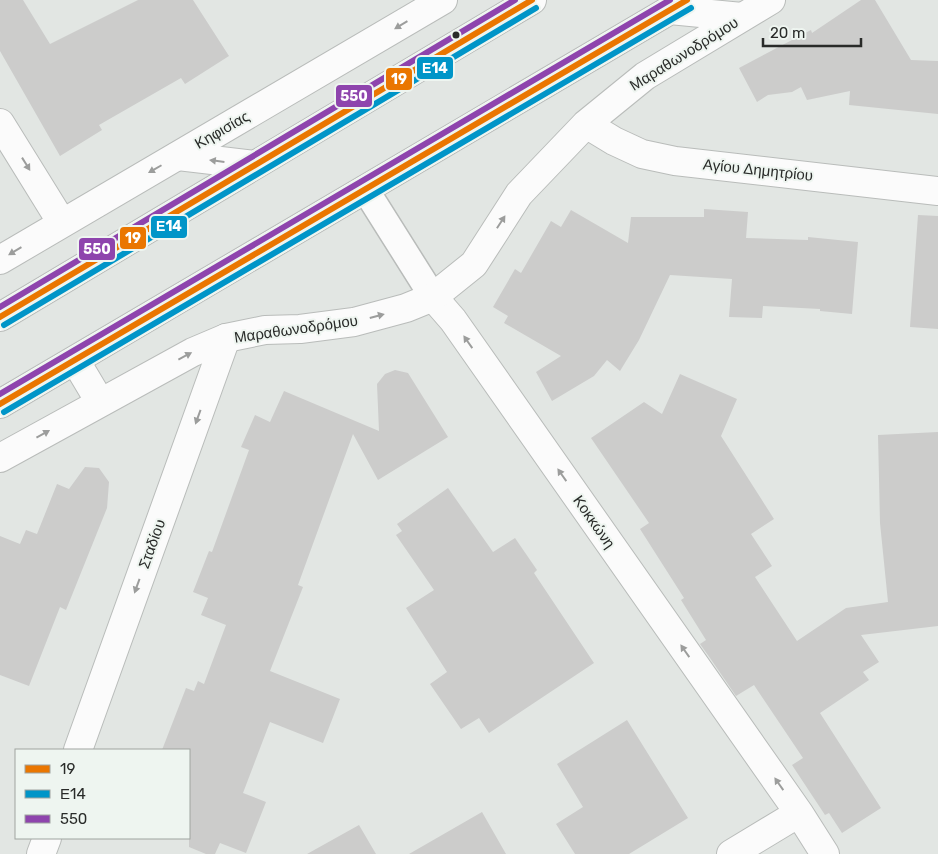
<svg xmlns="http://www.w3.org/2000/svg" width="938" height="854" font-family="Rubik,sans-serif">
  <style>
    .building { fill: #cccccb }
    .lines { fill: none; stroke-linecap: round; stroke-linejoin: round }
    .pedestrian-casing { stroke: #b9bcba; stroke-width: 29 }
    .minor-casing { stroke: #b9bcba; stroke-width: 30 }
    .tertiary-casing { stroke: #b9bcba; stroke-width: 30 }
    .primary-casing { stroke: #b9bcba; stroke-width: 30 }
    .pedestrian { stroke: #fbfbfb; stroke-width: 26 }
    .minor { stroke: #fbfbfb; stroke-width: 28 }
    .tertiary { stroke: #fbfbfb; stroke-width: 28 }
    .primary { stroke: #fbfbfb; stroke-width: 28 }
    .bus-1-casing { stroke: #eef5f0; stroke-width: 10 }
    .bus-2-casing { stroke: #eef5f0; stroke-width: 10 }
    .bus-3-casing { stroke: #eef5f0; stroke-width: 10 }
    .bus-1 { stroke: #ea7600; stroke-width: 6 }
    .bus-2 { stroke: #0095c8; stroke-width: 6 }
    .bus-3 { stroke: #8e44ad; stroke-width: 6 }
    .oneway { fill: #9c9d9c }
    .bus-dot { fill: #292b29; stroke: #eef5f0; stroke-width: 2 }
    .labels { text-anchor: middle; stroke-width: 4; stroke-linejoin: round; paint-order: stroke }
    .street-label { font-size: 15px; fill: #292b29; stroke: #eef5f0 }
    .line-badge { stroke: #eef5f0; stroke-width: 2 }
    .badge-label { font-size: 14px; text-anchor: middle; font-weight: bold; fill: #fff }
  </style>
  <rect width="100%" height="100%" fill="#e2e6e3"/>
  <path class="building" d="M0,0H23L50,44L138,0H193L229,56L185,84L181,78L99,125L102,130L60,156L0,51Z
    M861,0H875L911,60L938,61V114L849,105L850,91L807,100L801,87L792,92L768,95L757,102L739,68L811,30L812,33Z
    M704,209L748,212L746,238L808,240V237L858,242L852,314L820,311V309L763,306L762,318L729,317L732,279L670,275L639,340L620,371L607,360L594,376L552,401L536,372L561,356L504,323L508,316L493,307L515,269L521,273L551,221L561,227L571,210L628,243L631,217H704Z
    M918,215L938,216V329L910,327Z
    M395,370L408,373L448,437L378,480L353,434L298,585L303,587L270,671L340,699L323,743L270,722L243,793L266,802L246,853L220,843L215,854H206L189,847V750H162L186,688L194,691L198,681L204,684L226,625L201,615L208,598L193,592L209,551L212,552L249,450L241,447L255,415L270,422L284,391L379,431L377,384L385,374Z
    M680,374L737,399L721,436L774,519L751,534L772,566L755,577L797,641L846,608L888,602L880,523L878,435L938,432V626L861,635L879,662L863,672L869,680L820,713L881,808L842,833L829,813L825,815L792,765L803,758L754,685L736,696L710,658L700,644L706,640L681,600L684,598L640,529L649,523L591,438L644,402L662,414Z
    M85,467L99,468L109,482L107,508L66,610L60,607L29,686L0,675V536L20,544L26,530L37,534L57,484L69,489Z
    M448,488L493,552L515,538L537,570L534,573L594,663L489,733L479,718L461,729L430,684L447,672L406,608L434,590L396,535L402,531L397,524Z
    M627,720L688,818L629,854H575L556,824L583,807L557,764Z
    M482,812L506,854H409Z
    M359,825L376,854H307Z"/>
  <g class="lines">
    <defs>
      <path id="pedestrian" d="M365,189L433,297"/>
      <path id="minor" d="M433,297L453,320L799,813L825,854
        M78,750L226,338
        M41,854L47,838
        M731,854L799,813"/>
      <path id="tertiary" d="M0,123L62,223
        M586,124L614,141L642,154L675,161L938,191
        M0,260L443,0
        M0,458L193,352L226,338L265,330L300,329L354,322L406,308L433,297L474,264L519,194L586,124L645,76L771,0"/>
      <path id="primary" d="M670,10L742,17
        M178,156L255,165
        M0,317L532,0
        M75,360L100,402
        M0,404L687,0"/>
    </defs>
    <use href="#pedestrian" class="pedestrian-casing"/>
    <use href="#minor" class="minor-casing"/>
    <use href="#tertiary" class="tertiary-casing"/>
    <use href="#primary" class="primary-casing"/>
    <use href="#pedestrian" class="pedestrian"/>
    <use href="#minor" class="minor"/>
    <use href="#tertiary" class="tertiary"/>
    <use href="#primary" class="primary"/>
    <defs>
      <path id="bus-1" d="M0,317L532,0
        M0,404L687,0"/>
      <path id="bus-2" d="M4,325L536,8
        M4,412L691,8"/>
      <path id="bus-3" d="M0,307L515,0
        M0,394L670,0"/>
    </defs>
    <use href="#bus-1" class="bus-1-casing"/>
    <use href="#bus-2" class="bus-2-casing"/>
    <use href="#bus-3" class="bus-3-casing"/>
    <use href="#bus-1" class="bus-1"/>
    <use href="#bus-2" class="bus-2"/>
    <use href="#bus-3" class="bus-3"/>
  </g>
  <defs><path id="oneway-solid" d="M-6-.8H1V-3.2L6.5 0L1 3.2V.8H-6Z" transform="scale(1.25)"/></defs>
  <g class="oneway">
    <use href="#oneway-solid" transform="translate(401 25) rotate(149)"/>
    <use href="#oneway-solid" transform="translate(217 161) rotate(-173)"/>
    <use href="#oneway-solid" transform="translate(26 164) rotate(58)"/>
    <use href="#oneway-solid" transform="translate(155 169) rotate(150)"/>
    <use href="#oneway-solid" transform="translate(501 222) rotate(-57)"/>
    <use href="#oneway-solid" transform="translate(15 251) rotate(149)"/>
    <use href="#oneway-solid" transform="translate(377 316) rotate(-15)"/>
    <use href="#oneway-solid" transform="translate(468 342) rotate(-125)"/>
    <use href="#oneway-solid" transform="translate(185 356) rotate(-28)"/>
    <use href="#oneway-solid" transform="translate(198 417) rotate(110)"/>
    <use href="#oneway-solid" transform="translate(43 434) rotate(-29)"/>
    <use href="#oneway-solid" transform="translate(562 475) rotate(-125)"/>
    <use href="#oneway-solid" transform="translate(137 586) rotate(110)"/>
    <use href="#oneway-solid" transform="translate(685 651) rotate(-125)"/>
    <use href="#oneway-solid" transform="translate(779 784) rotate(-125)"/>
  </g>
  <circle class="bus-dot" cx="456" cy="35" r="4.5"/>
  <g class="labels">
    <g class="street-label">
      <text transform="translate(684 54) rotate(-32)" y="5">Μαραθωνοδρόμου</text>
      <text transform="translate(222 130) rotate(-30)" y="5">Κηφισίας</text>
      <text transform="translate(758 170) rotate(6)" y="5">Αγίου Δημητρίου</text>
      <text transform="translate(296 329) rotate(-8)" y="5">Μαραθωνοδρόμου</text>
      <text transform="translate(594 522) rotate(55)" y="5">Κοκκώνη</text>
      <text transform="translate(152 544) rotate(-70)" y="5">Σταδίου</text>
    </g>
  </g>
  <g class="line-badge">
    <rect x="416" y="56" width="38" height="24" rx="5" fill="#0095c8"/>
    <rect x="385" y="67" width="28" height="24" rx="5" fill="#ea7600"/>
    <rect x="335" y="84" width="38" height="24" rx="5" fill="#8e44ad"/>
    <rect x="150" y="215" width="38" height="24" rx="5" fill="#0095c8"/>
    <rect x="119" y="226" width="28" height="24" rx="5" fill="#ea7600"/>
    <rect x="78" y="237" width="38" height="24" rx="5" fill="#8e44ad"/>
  </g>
  <g class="badge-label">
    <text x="435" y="73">Ε14</text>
    <text x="399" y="84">19</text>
    <text x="354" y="101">550</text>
    <text x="169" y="231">Ε14</text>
    <text x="133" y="243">19</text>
    <text x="97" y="254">550</text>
  </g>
  <rect x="15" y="749" width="175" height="90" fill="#eef5f0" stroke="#9fa4a0"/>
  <rect x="25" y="765" width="25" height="8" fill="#ea7600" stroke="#9fa4a0"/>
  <text x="60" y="774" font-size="15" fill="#292b29">19</text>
  <rect x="25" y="790" width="25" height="8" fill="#0095c8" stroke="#9fa4a0"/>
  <text x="60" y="799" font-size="15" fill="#292b29">Ε14</text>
  <rect x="25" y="815" width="25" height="8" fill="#8e44ad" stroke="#9fa4a0"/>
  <text x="60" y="824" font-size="15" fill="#292b29">550</text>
  <path d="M763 38v8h98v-8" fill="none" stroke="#292b29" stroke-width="2.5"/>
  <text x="770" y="38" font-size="15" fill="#292b29" stroke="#eef5f0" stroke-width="4" paint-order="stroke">20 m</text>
</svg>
